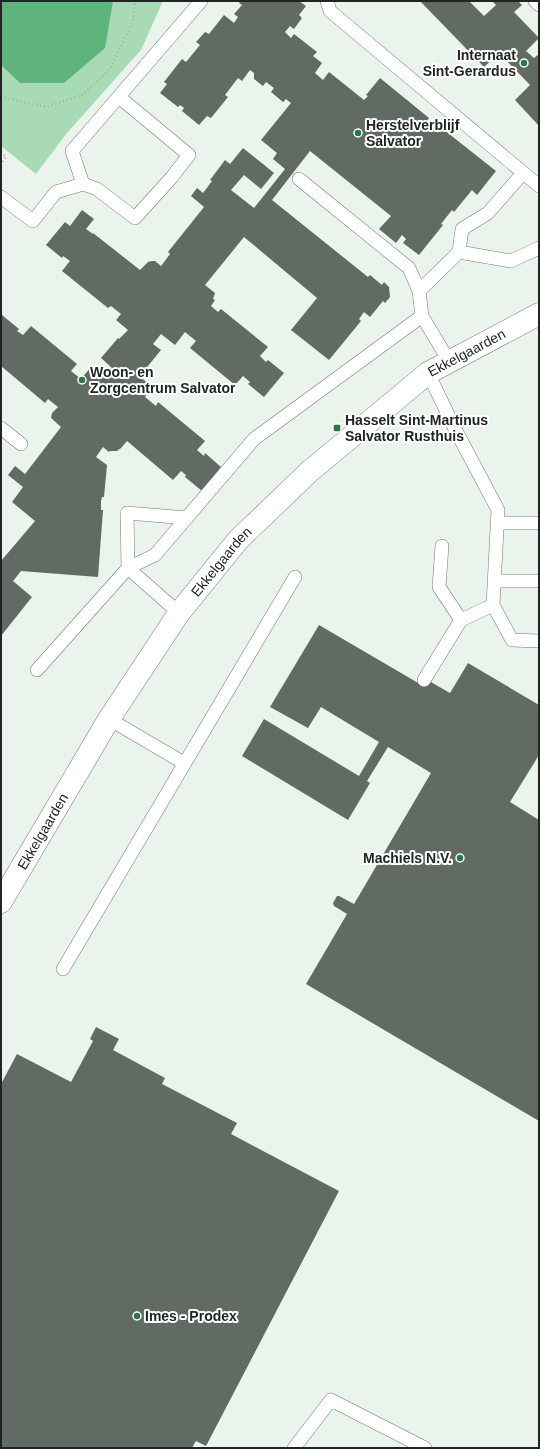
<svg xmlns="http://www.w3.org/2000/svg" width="540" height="1449" font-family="Arial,sans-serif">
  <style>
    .green { fill: #a8dab5 }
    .water { fill: #5eb47b }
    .building { fill: #626a64 }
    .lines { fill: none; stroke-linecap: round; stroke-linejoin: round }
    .service-casing { stroke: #717973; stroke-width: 14 }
    .minor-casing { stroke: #717973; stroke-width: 23 }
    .path { stroke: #a8b0ab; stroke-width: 2.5; stroke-dasharray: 1 3; stroke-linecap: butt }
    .service { stroke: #fff; stroke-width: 13 }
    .minor { stroke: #fff; stroke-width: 22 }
    .poi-dot { fill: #297747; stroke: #fff; stroke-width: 1.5 }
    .labels { text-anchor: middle; stroke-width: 4; stroke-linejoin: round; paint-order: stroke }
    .poi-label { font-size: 14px; font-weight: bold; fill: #212422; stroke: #fff; text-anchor: start }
    .street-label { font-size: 14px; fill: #212422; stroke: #fff }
  </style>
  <rect width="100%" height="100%" fill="#eaf4ed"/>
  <path class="green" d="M1,1H163L141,50L67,133L36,174L1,146Z"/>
  <path class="water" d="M1,1H113L105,48L64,83H20L1,65Z"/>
  <path class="building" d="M240,1H299L306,6L299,15L302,18L294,29L290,26L285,32L291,38L294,34L317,52L313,56L322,63L315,73L323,80L329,72L364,100L368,96L366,95L380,78L429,118L426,122L431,126L434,122L496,171L477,195L472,190L454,212L452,210L441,224L443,225L419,255L403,243L406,239L402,235L396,243L379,229L391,216L310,151L272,200L368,277L370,275L382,285L384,282L389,287L390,297L385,303L383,301L370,317L364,312L359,319L361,321L329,360L291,330L317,298L244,237L205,285L215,293L213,299L215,300L211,306L218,312L221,309L268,347L260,356L266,362L268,360L284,373L264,397L248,384L250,382L243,376L235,385L190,348L196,341L185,332L175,345L161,334L153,344L161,350L139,377L147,382L150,387L145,397L156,406L158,402L205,441L197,450L204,456L205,453L221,467L202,491L185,477L186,475L181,471L173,480L127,441L121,448L117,451H110L109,452L103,447L96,457L107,465L104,497H102L101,501V510H103L98,577L21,571L13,581L32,597L1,636V561L35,521L12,502L23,487L8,475L15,466L25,474L61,427L51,418L52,413L58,407L48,399L45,403L1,366V316L2,315L19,329L17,331L23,335L31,326L77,364L71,371L81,379L91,367L104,378L112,368L101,358L118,338L119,339L128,330L116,320L121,314L111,306L108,308L62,271L70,261L63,256L62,258L46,245L65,222L70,226L82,210L94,219L86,229L93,234V233L140,270L148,262L152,261H155L161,266L170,254L168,252L204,207L191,196L197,188L203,193L212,181L210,180L225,160L230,164L243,148L274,173L261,189L244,175L231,190L254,208L285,169L273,159L277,153L261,140L291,103L286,99L283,102L271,92L274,88L266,82L263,86L254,79V73L250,70L242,81L238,78L225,95L228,97L211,118L207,116L199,125L182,111L184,108L180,105L178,107L160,93L167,84L164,82L182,59L186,62L200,45L196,42L205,32L209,34L224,15L234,23L238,17L234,14L242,5L239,3Z
    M420,1H469L484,16L496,5L492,1H518L522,5L514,12L539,38L526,51L534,58L539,54V126L515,100L530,85L499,53L484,67Z
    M319,625L425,687L429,681L450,693L468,663L539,705V755L510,802L539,820V1121L306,984L347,914L334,906L333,903L337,896H339L354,904L431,773L388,747L367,781L370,783L348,820L242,756L264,719L359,776L379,742L321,707L308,728L270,707Z
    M96,1027L119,1039L113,1050L165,1078L162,1084L237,1123L231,1134L339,1191L206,1446L196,1441L192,1448H1V1084L17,1054L71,1082L93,1041L90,1039Z"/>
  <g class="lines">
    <defs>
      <path id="service" d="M327,1L330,11L539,186
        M535,1L539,5
        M299,179L409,268L419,291
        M83,184L72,151L201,1
        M1,197L33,221L56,192L83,184L97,189L135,218L172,177L189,155L119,97
        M459,252L462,229L488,213L523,173
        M449,361L422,316L419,291L459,252L511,261L539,248
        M1,428L21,444
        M498,523H539
        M442,546L439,587L461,620
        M494,581H539
        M493,605L512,640L539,641
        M179,613L128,568L127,513L187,518
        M37,670L128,568L155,555L254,439L422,316
        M424,680L461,620L493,605L498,510L454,427L428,373
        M109,719L184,763
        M63,969L295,577
        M294,1448L331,1400L425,1448"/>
      <g id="minor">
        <path id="s1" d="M1,902L109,719L179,613L238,540L310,471L428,373L539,314"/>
      </g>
    </defs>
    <use href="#service" class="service-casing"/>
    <use href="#minor" class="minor-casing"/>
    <path class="path" d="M1,97L46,107L82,95L110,69L133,21L135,1
      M1,152L6,157L1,164"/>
    <use href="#service" class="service"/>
    <use href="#minor" class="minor"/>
  </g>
  <g class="poi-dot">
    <circle cx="524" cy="63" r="4"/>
    <circle cx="358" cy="133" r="4"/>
    <circle cx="82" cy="380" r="4"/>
    <rect x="333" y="424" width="8" height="8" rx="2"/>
    <circle cx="460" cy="858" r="4"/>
    <circle cx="137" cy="1316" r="4"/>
  </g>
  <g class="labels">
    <g class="poi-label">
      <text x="516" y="60" text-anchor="end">Internaat<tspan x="516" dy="16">Sint-Gerardus</tspan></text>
      <text x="366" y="130">Herstelverblijf<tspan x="366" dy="16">Salvator</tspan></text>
      <text x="90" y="377">Woon- en<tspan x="90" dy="16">Zorgcentrum Salvator</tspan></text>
      <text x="345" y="425">Hasselt Sint-Martinus<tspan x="345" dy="16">Salvator Rusthuis</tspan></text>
      <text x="452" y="863" text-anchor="end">Machiels N.V.</text>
      <text x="145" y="1321">Imes - Prodex</text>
    </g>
    <g class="street-label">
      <text dy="5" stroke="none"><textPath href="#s1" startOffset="730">Ekkelgaarden</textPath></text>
      <text dy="5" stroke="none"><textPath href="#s1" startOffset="406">Ekkelgaarden</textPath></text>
      <text dy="5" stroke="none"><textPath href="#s1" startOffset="82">Ekkelgaarden</textPath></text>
    </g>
  </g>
  <rect width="540" height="1449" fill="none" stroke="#212422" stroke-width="4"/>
</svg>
